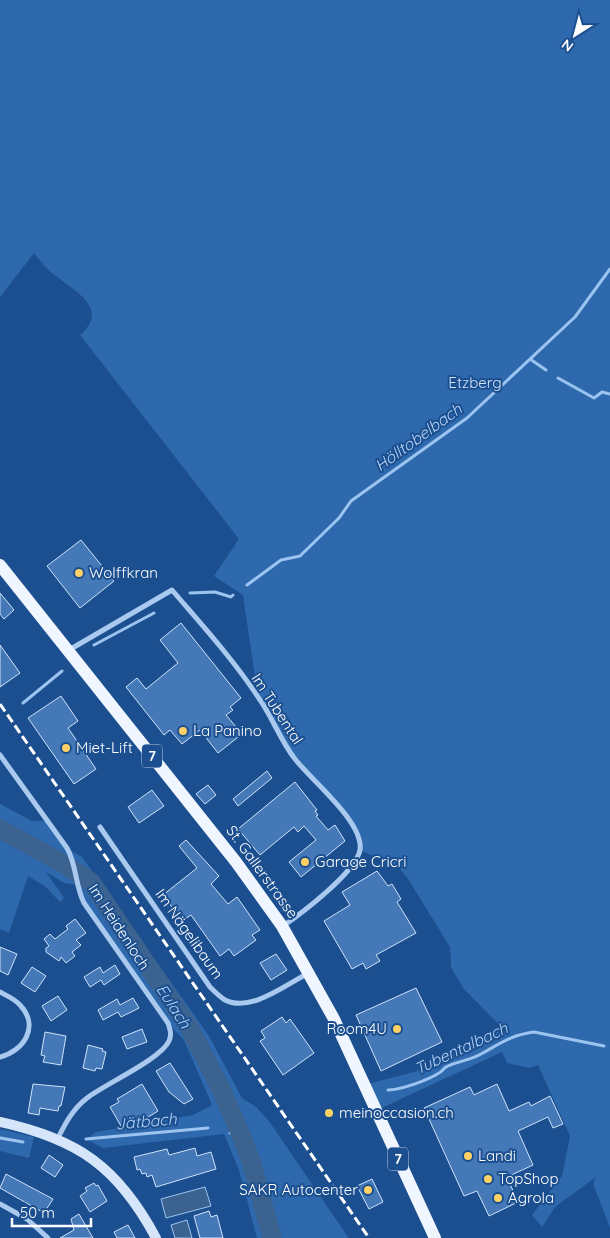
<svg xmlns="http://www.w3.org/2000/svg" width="610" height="1238" font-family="Quicksand,sans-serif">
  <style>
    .green { fill: #2e69ad }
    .water { fill: #3c6290; stroke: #9cc4f0 }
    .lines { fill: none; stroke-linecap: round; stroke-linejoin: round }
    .stream { stroke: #9cc4f0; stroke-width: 3 }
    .river { stroke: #3c6290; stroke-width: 19 }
    .building { fill: #4478b7; stroke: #cfe3fa }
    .street { stroke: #a9c9ee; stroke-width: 5 }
    .secondary { stroke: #d6e6fa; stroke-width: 10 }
    .primary { stroke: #f0f6ff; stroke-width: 12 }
    .rail { stroke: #fff; stroke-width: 3; stroke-dasharray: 9 4; stroke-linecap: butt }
    .poi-dot { fill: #ffd166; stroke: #1b4f8f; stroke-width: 2 }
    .labels { text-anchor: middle; stroke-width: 4; stroke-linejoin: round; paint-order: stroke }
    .shield { fill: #1b4f8f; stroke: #bbcadd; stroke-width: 1 }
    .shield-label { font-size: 14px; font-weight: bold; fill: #fff }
    .park-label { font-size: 15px; fill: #cfe3fa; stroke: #1b4f8f }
    .poi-label { font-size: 15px; fill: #fff; stroke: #1b4f8f; text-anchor: start }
    .street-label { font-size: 15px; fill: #fff; stroke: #1b4f8f }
    .water-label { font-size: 16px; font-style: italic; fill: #b5d3f5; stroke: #1b4f8f }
  </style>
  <rect width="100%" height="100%" fill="#1b4f8f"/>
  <path class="green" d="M0,0H610V1228L593,1184L596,1177L555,1207L542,1227L532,1215L562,1176L570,1136L538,1065L530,1068L507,1063L502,1052L375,1111L364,1085L421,1070L503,1029L463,988L451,967L450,947L408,879L400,869L360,850L359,838L349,820L294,758L258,697L243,595L214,576L239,539L80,335C110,309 76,292 56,276C47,270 40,261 34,253L0,297Z
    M0,804L32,821H47L67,848L82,857L209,1036L242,1098L256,1107L269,1121L348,1237L350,1236L347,1238H257L239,1170L224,1134L103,1148L86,1139L96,1132L193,1115L212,1105L184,1040L168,1023L84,903L77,885L64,883L46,872L64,898L60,902L46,887L28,876L9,933L0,929Z
    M0,1129L34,1137L29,1158L0,1151Z"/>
  <path class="water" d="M205,1187L211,1206L166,1218L161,1199Z
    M187,1220L192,1238H175L171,1225Z"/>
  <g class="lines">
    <path class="stream" d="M530,359L546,370
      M558,378L594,398L602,392L610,394
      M247,585L281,560L300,556L339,518L351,501L467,418L575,317L610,269
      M190,593L215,592L231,597L233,595
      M94,645L154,613
      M23,703L62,671
      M388,1090C401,1090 428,1080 439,1073C443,1071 444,1067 448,1066C458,1061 471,1060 481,1054C501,1043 511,1035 534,1032L604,1046
      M230,1133L241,1135
      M0,1138L23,1142
      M86,1139L208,1128
      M251,1161L253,1155"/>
    <path class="river" d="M0,829L64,864L91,882L189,1027L221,1089L241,1135L251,1161L272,1238"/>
  </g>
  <path class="building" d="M81,540L114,581L80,608L47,566Z
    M0,593L14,610L4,619L0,614Z
    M181,623L241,698L230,707L233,710L226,715L242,734L218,753L200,730L182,744L170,730L164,735L126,687L137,678L146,689L178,663L160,640Z
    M0,645L20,673L0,687Z
    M61,696L78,721L68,728L96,769L74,784L28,718Z
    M267,771L272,778L238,806L233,799Z
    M295,782L317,810L315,811L318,815L316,816L328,830L335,825L345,841L301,877L289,862L316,840L304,826L298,832L294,827L260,855L238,829Z
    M208,785L216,795L205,804L196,794Z
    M152,790L164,806L139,823L128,807Z
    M186,840L219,876L211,884L228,904L237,897L260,930L252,935L256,940L234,956L229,949L220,956L191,915L182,921L163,895L197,868L179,846Z
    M377,871L388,886L392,884L401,899L397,902L416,933L376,955L380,961L366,969L363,963L352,969L324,921L350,905L342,892Z
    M75,919L86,933L76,940L81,945L72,952L75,956L66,963L61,957L59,961L46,952V948L49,946L44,939L50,934L55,939L68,929L66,926Z
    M0,947L17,954L8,975L0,971Z
    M276,954L287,970L271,980L260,963Z
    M115,965L120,974L104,985L101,980L90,987L84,977L100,967L103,973Z
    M32,967L46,976L35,992L21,983Z
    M416,988L442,1042L381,1071L356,1015Z
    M58,996L67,1010L51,1021L42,1006Z
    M133,998L139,1008L121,1017L118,1012L103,1020L98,1010L117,999L120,1005Z
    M282,1017L286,1023L290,1019L314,1053L283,1075L260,1041L265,1038L261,1031Z
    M142,1029L147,1042L127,1049L122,1037Z
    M45,1032L66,1036L61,1065L43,1062L45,1056L41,1055Z
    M88,1045L103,1049L102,1051L106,1052L102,1069L96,1068L95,1071L83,1068Z
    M170,1063L193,1099L184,1104L169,1092L156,1071Z
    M33,1084L65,1087L61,1106H59L58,1111L40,1108L39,1115L28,1113Z
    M142,1084L158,1111L135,1125L132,1120L121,1126L110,1107L119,1102L117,1099Z
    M497,1084L509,1111L529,1102L531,1106L550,1096L563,1124L553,1128L548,1117L518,1131L533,1165L507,1177L518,1202L489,1216L477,1191L464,1196L424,1108L470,1087L474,1095Z
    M195,1148L197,1156L211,1152L216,1169L156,1187L152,1175L147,1177L146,1173L142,1174L140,1169L137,1170L134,1157L167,1149L169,1155Z
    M49,1155L63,1165L55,1177L41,1168Z
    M6,1174L53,1199L44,1213L0,1188Z
    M372,1179L383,1202L369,1209L357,1186Z
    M94,1183L96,1186L98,1185L107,1201L90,1212L80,1196L87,1191L85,1188Z
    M209,1211L211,1217L217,1215L223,1238H200L194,1216Z
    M79,1214L93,1238H60L74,1230L71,1219Z
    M128,1225L135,1238H117L114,1232Z"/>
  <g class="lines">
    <path class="street" d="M69,650L172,590C201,624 233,659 258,697C272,716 280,740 295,759C311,780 364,822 360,850C356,872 302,913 283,926
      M0,755L67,848C77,866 75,885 84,903L168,1023C170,1029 172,1035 169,1041C161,1059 105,1084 87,1098C73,1109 66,1122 58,1138
      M100,827L210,987C214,991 220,997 225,1000C250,1013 285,985 307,974
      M0,992C7,996 15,999 20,1005C40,1026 24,1051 0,1057
      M0,1204L27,1219L48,1238"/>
    <path class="secondary" d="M0,1122C78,1139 118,1167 156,1238"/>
    <path class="primary" d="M0,565L236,862L282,926L334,1019L435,1238"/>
    <path class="rail" d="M0,704L369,1238"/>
  </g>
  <g class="poi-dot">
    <circle cx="79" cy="573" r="5"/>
    <circle cx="183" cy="731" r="5"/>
    <circle cx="66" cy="748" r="5"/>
    <circle cx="305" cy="862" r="5"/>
    <circle cx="397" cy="1029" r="5"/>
    <circle cx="329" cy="1113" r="5"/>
    <circle cx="468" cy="1156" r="5"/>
    <circle cx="488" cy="1179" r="5"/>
    <circle cx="368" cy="1190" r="5"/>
    <circle cx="498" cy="1198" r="5"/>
  </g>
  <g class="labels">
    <g class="shield">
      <rect x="142" y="744.5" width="20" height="23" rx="4"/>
      <rect x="388" y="1147.5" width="20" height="23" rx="4"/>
    </g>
    <g class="shield-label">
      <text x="152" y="761">7</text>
      <text x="398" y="1164">7</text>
    </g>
    <g class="park-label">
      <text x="475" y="388">Etzberg</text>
    </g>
    <g class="poi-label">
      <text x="89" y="578">Wolffkran</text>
      <text x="193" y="736">La Panino</text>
      <text x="76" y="753">Miet-Lift</text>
      <text x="315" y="867">Garage Cricri</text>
      <text x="387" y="1034" text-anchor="end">Room4U</text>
      <text x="339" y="1118">meinoccasion.ch</text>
      <text x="478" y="1161">Landi</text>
      <text x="498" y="1184">TopShop</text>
      <text x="358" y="1195" text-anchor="end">SAKR Autocenter</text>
      <text x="508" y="1203">Agrola</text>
    </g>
    <g class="street-label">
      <text transform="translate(277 709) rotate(57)" y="5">Im Tubental</text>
      <text transform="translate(262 872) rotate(54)" y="5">St. Gallerstrasse</text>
      <text transform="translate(119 927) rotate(57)" y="5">Im Heidenloch</text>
      <text transform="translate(189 934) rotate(55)" y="5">Im Nägelibaum</text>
    </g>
    <g class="water-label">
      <text transform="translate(418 437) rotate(-36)" y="6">Hölltobelbach</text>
      <text transform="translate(174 1006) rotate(57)" y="6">Eulach</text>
      <text transform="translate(461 1048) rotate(-25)" y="6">Tubentalbach</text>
      <text transform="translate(146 1121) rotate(-5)" y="6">Jätbach</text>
    </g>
  </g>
  <g transform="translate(575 35) rotate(216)" stroke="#1b4f8f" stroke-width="4" paint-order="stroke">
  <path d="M0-4L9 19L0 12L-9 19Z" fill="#ffffff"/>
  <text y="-8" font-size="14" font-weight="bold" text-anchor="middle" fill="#ffffff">N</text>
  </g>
  <path d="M12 1218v8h79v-8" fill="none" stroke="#ffffff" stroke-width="2.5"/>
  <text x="20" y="1218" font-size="15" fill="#ffffff" stroke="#1b4f8f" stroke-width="4" paint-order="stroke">50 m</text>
</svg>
